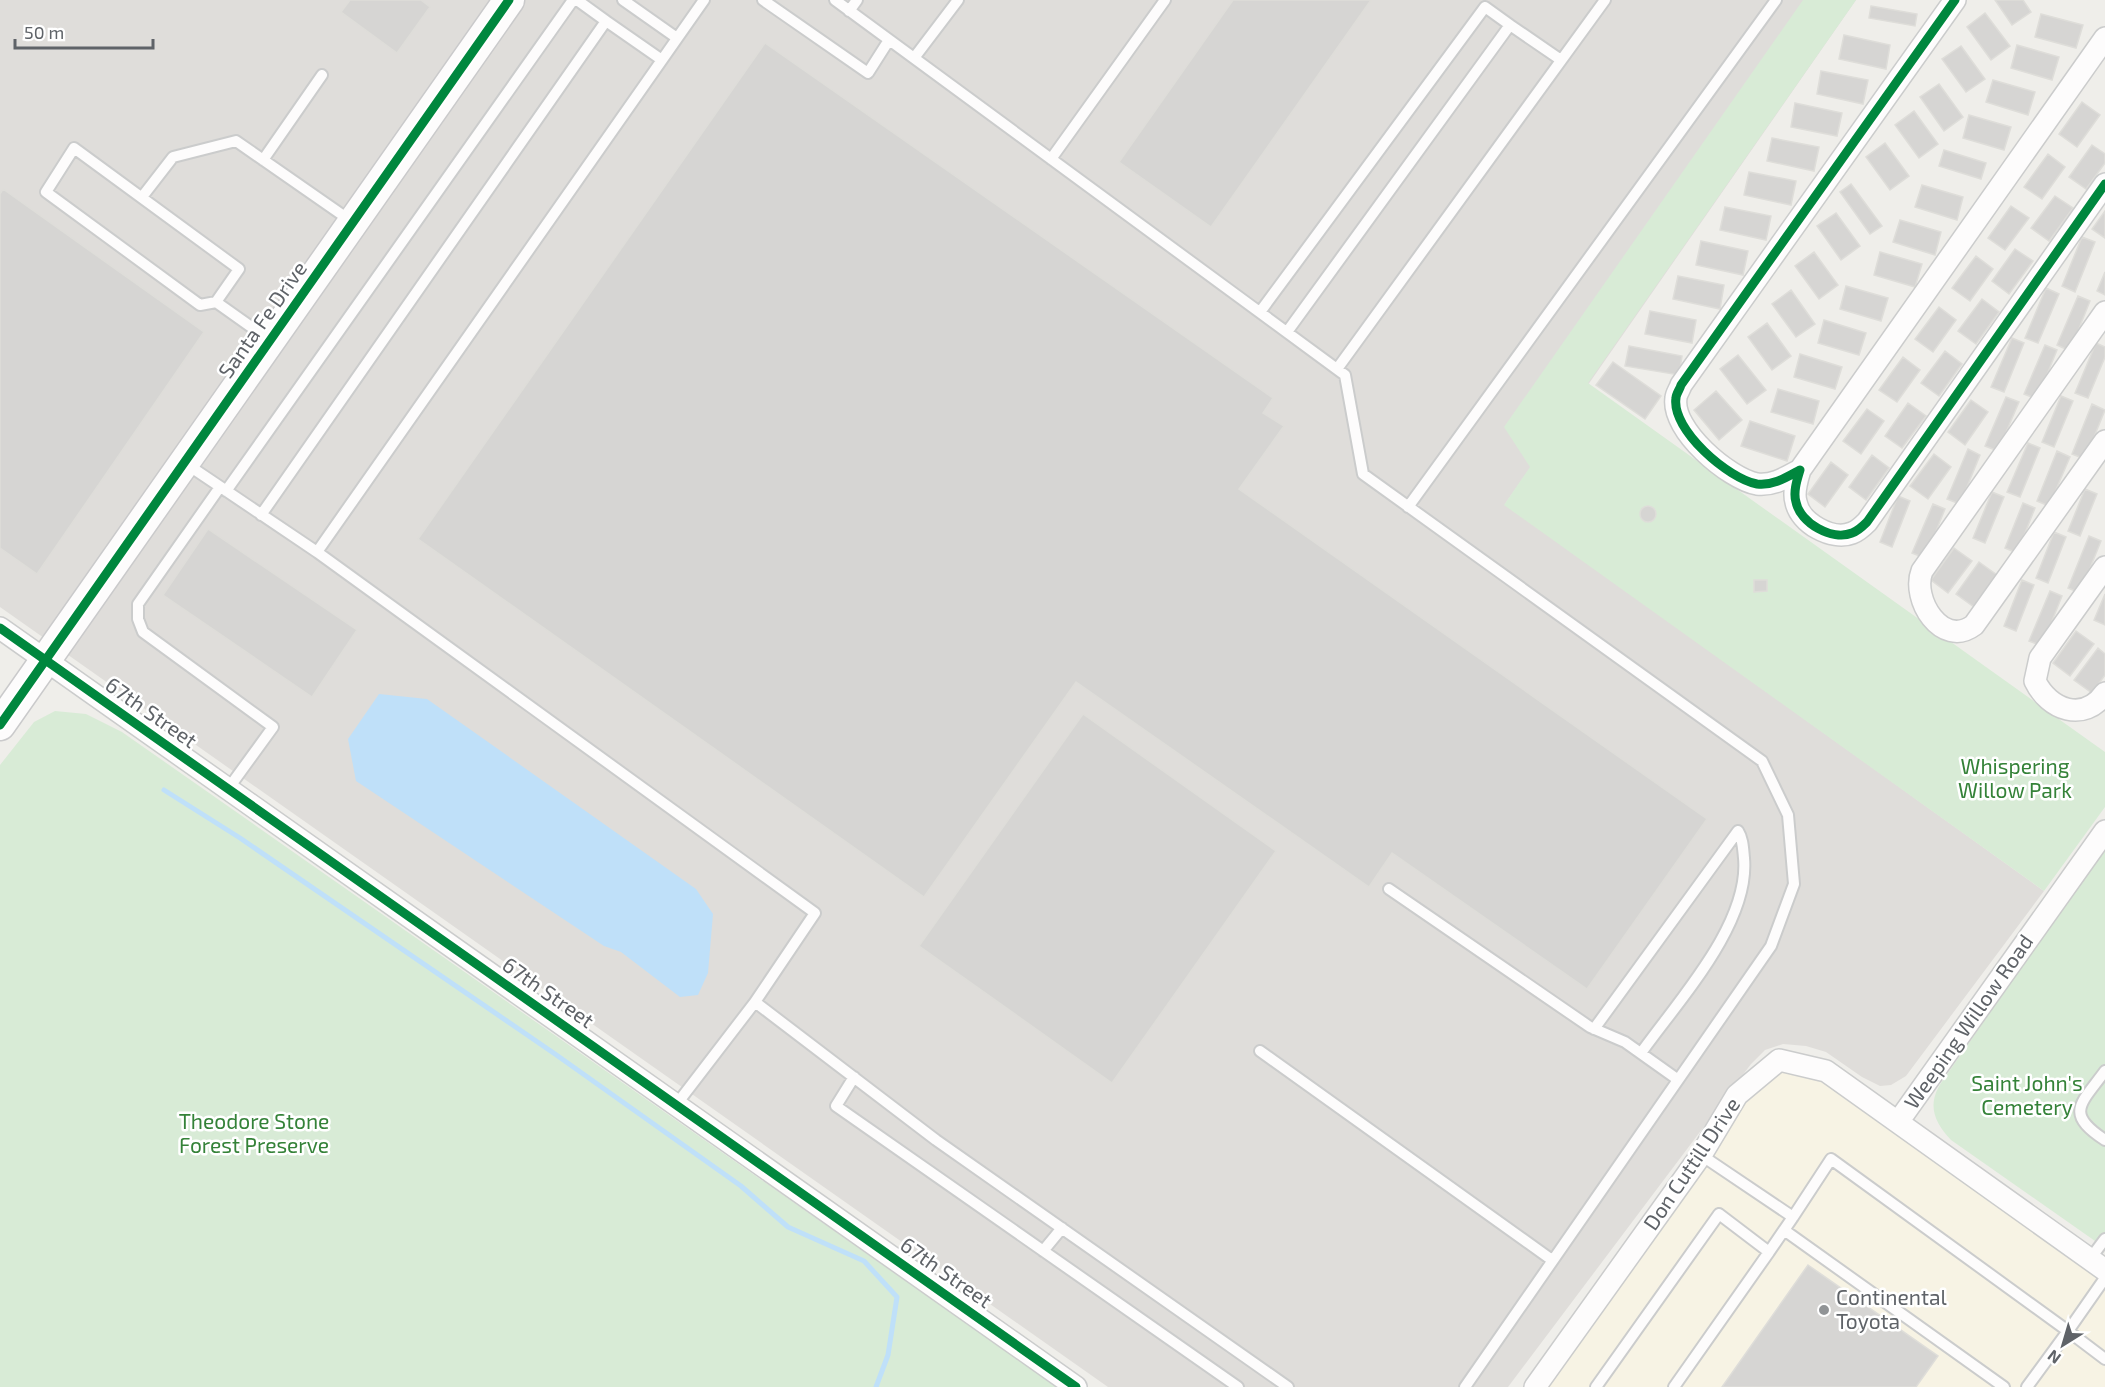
<svg xmlns="http://www.w3.org/2000/svg" width="2105" height="1387" font-family="'Exo 2',sans-serif">
  <style>
    .commercial { fill: #f7f3e4 }
    .industrial { fill: #dfddda }
    .green { fill: #d8ebd6 }
    .water { fill: #bfe0f9 }
    .lines { fill: none; stroke-linecap: round; stroke-linejoin: round }
    .stream { stroke: #bfe0f9; stroke-width: 5 }
    .building { fill: #d6d5d3; stroke: #deddd9; stroke-width: 1.5 }
    .lane-casing { stroke: #cbcccc; stroke-width: 14 }
    .street-casing { stroke: #cbcccc; stroke-width: 24 }
    .secondary-casing { stroke: #cacacb; stroke-width: 33 }
    .lane { stroke: #fdfcfc; stroke-width: 10 }
    .street { stroke: #fdfcfc; stroke-width: 21 }
    .secondary { stroke: #fdfcfc; stroke-width: 30 }
    .cycleway-casing { stroke: #fff; stroke-width: 13 }
    .cycleway { stroke: #00873e; stroke-width: 9 }
    .poi-dot { fill: #919496; stroke: #fff; stroke-width: 2 }
    .labels { text-anchor: middle; stroke-width: 5; stroke-linejoin: round; paint-order: stroke }
    .street-label { font-size: 21px; fill: #5f6368; stroke: #fff }
    .park-label { font-size: 21px; fill: #348238; stroke: #fff }
    .poi-label { font-size: 21px; fill: #5f6368; stroke: #fff; text-anchor: start }
  </style>
  <rect width="100%" height="100%" fill="#efeeea"/>
  <path class="commercial" d="M1783,1067L1826,1079L2105,1276V1387H1537L1739,1100Z"/>
  <path class="industrial" d="M0,0H1856L1505,504L2044,891L1906,1076L1891,1085L1880,1086L1862,1077L1826,1052L1806,1046L1783,1044L1765,1050L1751,1064L1508,1387H1108L0,607Z"/>
  <path class="green" d="M1803,0H1856L1588,383L2105,752V807L2044,891L1504,505L1530,467L1504,427Z
    M55,711L86,714L122,732L1057,1387H0V765L34,722Z
    M2105,848V1248L1951,1140C1934,1122 1927,1105 1941,1083Z"/>
  <path class="water" d="M379,694L427,699L696,889L713,914L708,973L698,995L680,997L621,952L604,946L356,781L348,739Z"/>
  <g class="lines">
    <path class="stream" d="M164,790L240,838L555,1054L741,1186L788,1227L864,1261L897,1297L888,1355L876,1387"/>
  </g>
  <path class="building" d="M350,0H421L430,7L397,53L341,12Z
    M1233,0H1371L1211,227L1119,162Z
    M1995,0H2023L2031,12L2012,25Z
    M1871,6L1917,14L1915,26L1869,18Z
    M1985,13L2010,46L1991,60L1967,27Z
    M2041,14L2083,25L2076,48L2035,37Z
    M1844,35L1890,45L1886,69L1839,59Z
    M765,43L1273,398L1263,413L1284,426L1239,489L1707,819L1587,989L1392,853L1369,887L1076,682L924,897L418,539Z
    M2017,45L2059,57L2052,80L2011,68Z
    M1961,46L1985,79L1966,92L1942,59Z
    M1821,71L1868,80L1863,104L1817,94Z
    M1993,80L2035,92L2028,115L1986,102Z
    M1939,84L1963,117L1944,131L1920,97Z
    M2082,102L2100,115L2077,147L2059,134Z
    M1795,103L1842,113L1837,136L1791,127Z
    M1914,111L1938,144L1919,158L1895,125Z
    M1969,115L2011,127L2004,150L1963,138Z
    M1772,138L1819,147L1814,171L1767,161Z
    M1885,143L1909,176L1890,190L1866,157Z
    M2092,145L2105,154V163L2086,189L2069,177Z
    M1944,150L1986,163L1981,179L1939,166Z
    M2048,154L2065,167L2042,199L2024,187Z
    M1749,172L1796,181L1791,205L1744,195Z
    M1851,184L1882,226L1870,234L1840,192Z
    M1922,185L1963,197L1957,220L1915,207Z
    M3,189L204,332L37,574L0,548V194Z
    M2055,196L2073,208L2049,241L2031,228Z
    M2011,206L2029,218L2005,250L1988,238Z
    M1725,207L1771,216L1766,240L1720,230Z
    M2105,211V238L2092,229Z
    M1836,213L1860,246L1841,260L1817,226Z
    M1900,220L1941,232L1935,255L1893,242Z
    M2082,237L2095,242L2075,292L2062,286Z
    M1701,241L1748,251L1743,275L1696,265Z
    M2015,249L2033,261L2009,294L1992,281Z
    M1814,252L1838,285L1819,299L1795,266Z
    M1880,252L1922,264L1915,287L1874,275Z
    M1976,256L1993,269L1970,301L1952,288Z
    M2105,272V295L2097,291Z
    M1678,276L1724,285L1720,309L1673,299Z
    M1846,286L1888,298L1881,321L1840,309Z
    M2046,288L2059,294L2038,343L2025,338Z
    M1791,290L1815,324L1796,337L1772,304Z
    M2078,296L2090,301L2070,351L2057,345Z
    M1982,299L1999,312L1976,344L1958,331Z
    M1939,307L1956,320L1933,352L1915,339Z
    M1650,311L1696,320L1692,343L1645,334Z
    M1824,320L1866,333L1859,355L1818,343Z
    M1767,323L1791,356L1772,370L1748,337Z
    M2012,338L2024,343L2004,392L1991,387Z
    M2096,343L2105,347V357L2088,398L2075,393Z
    M2045,345L2057,350L2037,399L2024,394Z
    M1629,346L1682,356L1679,375L1625,366Z
    M1945,351L1962,364L1939,396L1921,383Z
    M1800,354L1842,367L1835,389L1794,377Z
    M1738,355L1766,390L1747,404L1720,369Z
    M1903,357L1920,370L1897,402L1879,390Z
    M1613,362L1661,396L1645,419L1596,385Z
    M1778,389L1819,401L1813,424L1771,412Z
    M1716,391L1742,420L1719,440L1694,410Z
    M2061,396L2073,401L2054,447L2042,442Z
    M2006,397L2019,402L1998,451L1985,446Z
    M1971,400L1988,412L1965,445L1948,432Z
    M1908,403L1926,416L1902,448L1885,436Z
    M2092,404L2105,410L2085,459L2072,454Z
    M1867,409L1884,421L1861,454L1843,441Z
    M1750,421L1795,436L1787,461L1741,446Z
    M2028,443L2040,448L2020,497L2007,492Z
    M1968,449L1980,455L1960,504L1947,499Z
    M2057,451L2070,457L2049,506L2037,501Z
    M1934,454L1951,467L1928,499L1910,486Z
    M1872,455L1889,468L1866,500L1849,487Z
    M1831,462L1848,475L1825,507L1808,494Z
    M2085,489L2097,494L2080,536L2068,531Z
    M1992,492L2004,497L1985,543L1973,538Z
    M1898,496L1910,501L1892,547L1880,542Z
    M2023,503L2035,508L2017,553L2005,548Z
    M1933,504L1945,509L1925,558L1912,553Z
    M1640 514a8 8 0 1 1 16 0a8 8 0 1 1-16 0Z
    M208,529L357,630L312,697L163,595Z
    M2054,532L2066,537L2048,583L2036,578Z
    M2089,536L2101,541L2080,593L2068,588Z
    M1954,548L1972,561L1948,593L1931,580Z
    M1979,562L1997,575L1974,607L1956,594Z
    M1754,580H1767V591L1754,592Z
    M2022,580L2034,585L2016,631L2004,626Z
    M2050,591L2062,596L2042,646L2029,641Z
    M2105,594V625L2094,620Z
    M2076,631L2094,644L2070,676L2053,663Z
    M2098,648L2105,654V675L2092,693L2074,680Z
    M1083,714L1276,851L1112,1083L919,946Z
    M1808,1265L1938,1356L1916,1387H1722Z"/>
  <g class="lines">
    <defs>
      <path id="lane" d="M577,0L606,21
        M623,0L677,38
        M763,0L868,73L889,40
        M835,0L1345,375L1363,474L1762,761L1788,815L1794,884L1771,946L1465,1387
        M849,11L857,0
        M1510,25L1561,60
        M914,58L958,0
        M1051,159L1165,0
        M263,160L322,75
        M142,197L173,157L236,141L351,221
        M216,302L200,305L46,192L74,148L239,269L216,302L268,339
        M1260,312L1485,7L1510,25L1287,332
        M1337,369L1605,0
        M185,463L317,552L704,0
        M220,487L138,604V619L143,632L273,727L228,789
        M226,491L573,0
        M1408,507L1776,0
        M261,515L606,21L662,60
        M317,552L815,913L755,1002
        M1389,889L1590,1027L1625,1042L1677,1079
        M1594,1029L1738,831C1743,839 1743,848 1744,858C1750,924 1678,1001 1641,1053
        M1260,1051L1552,1260
        M2105,1071C2081,1104 2064,1113 2105,1140
        M854,1077L836,1106L1238,1387
        M676,1105L755,1002L936,1140L1288,1387
        M1793,1217L1831,1159L2068,1331L2027,1387
        M1784,1230L2004,1387
        M1043,1251L1062,1228
        M2090,1259L2105,1239
        M2105,1278L2068,1331L2105,1359
        M1596,1387L1719,1214L1769,1252L1793,1217L1701,1155
        M1674,1387L1769,1252"/>
      <path id="street" d="M1955,0L1681,385C1680,389 1676,394 1676,398C1671,430 1729,479 1757,484C1773,486 1787,477 1800,470C1797,480 1793,492 1796,502C1800,523 1832,541 1852,533C1858,531 1863,526 1867,522L2105,184
        M2105,312L1922,571C1911,599 1942,649 1974,625L2105,441
        M1800,470L2105,38
        M2105,567L2040,658L2035,681C2049,710 2084,723 2105,693
        M0,628L1076,1387
        M1898,1122L2105,831
        M1535,1387L1701,1155L1737,1095L1779,1060L1826,1071L2105,1270"/>
      <path id="secondary" d="M0,725L509,0"/>
    </defs>
    <use href="#lane" class="lane-casing"/>
    <use href="#street" class="street-casing"/>
    <use href="#secondary" class="secondary-casing"/>
    <use href="#lane" class="lane"/>
    <use href="#street" class="street"/>
    <use href="#secondary" class="secondary"/>
    <defs>
      <path id="cycleway" d="M1955,0L1681,385C1680,389 1676,394 1676,398C1671,430 1729,479 1757,484C1773,486 1787,477 1800,470C1797,480 1793,492 1796,502C1800,523 1832,541 1852,533C1858,531 1863,526 1867,522L2105,184
        M0,628L1076,1387
        M0,725L509,0"/>
    </defs>
    <use href="#cycleway" class="cycleway-casing"/>
    <use href="#cycleway" class="cycleway"/>
  </g>
  <circle class="poi-dot" cx="1824" cy="1310" r="6"/>
  <g class="labels">
    <g class="street-label">
      <text transform="translate(263 320) rotate(-55)" y="7">Santa Fe Drive</text>
      <text transform="translate(151 713) rotate(35)" y="7">67th Street</text>
      <text transform="translate(548 993) rotate(35)" y="7">67th Street</text>
      <text transform="translate(1969 1022) rotate(-55)" y="7">Weeping Willow Road</text>
      <text transform="translate(1692 1164) rotate(-56)" y="7">Don Cuttill Drive</text>
      <text transform="translate(946 1273) rotate(35)" y="7">67th Street</text>
    </g>
    <g class="park-label">
      <text x="2015" y="774">Whispering<tspan x="2015" dy="24">Willow Park</tspan></text>
      <text x="2027" y="1091">Saint John's<tspan x="2027" dy="24">Cemetery</tspan></text>
      <text x="254" y="1129">Theodore Stone<tspan x="254" dy="24">Forest Preserve</tspan></text>
    </g>
    <g class="poi-label">
      <text x="1836" y="1305">Continental<tspan x="1836" dy="24">Toyota</tspan></text>
    </g>
  </g>
  <g transform="translate(2063 1345) rotate(217)" stroke="#ffffff" stroke-width="4.5" paint-order="stroke">
  <path d="M0-4.5L10 22L0 15L-10 22Z" fill="#5f6368"/>
  <text y="-9" font-size="16" font-weight="bold" text-anchor="middle" fill="#5f6368">N</text>
  </g>
  <path d="M15 39v9h138v-9" fill="none" stroke="#5f6368" stroke-width="3"/>
  <text x="24" y="39" font-size="18" fill="#5f6368" stroke="#ffffff" stroke-width="4.5" paint-order="stroke">50 m</text>
</svg>
